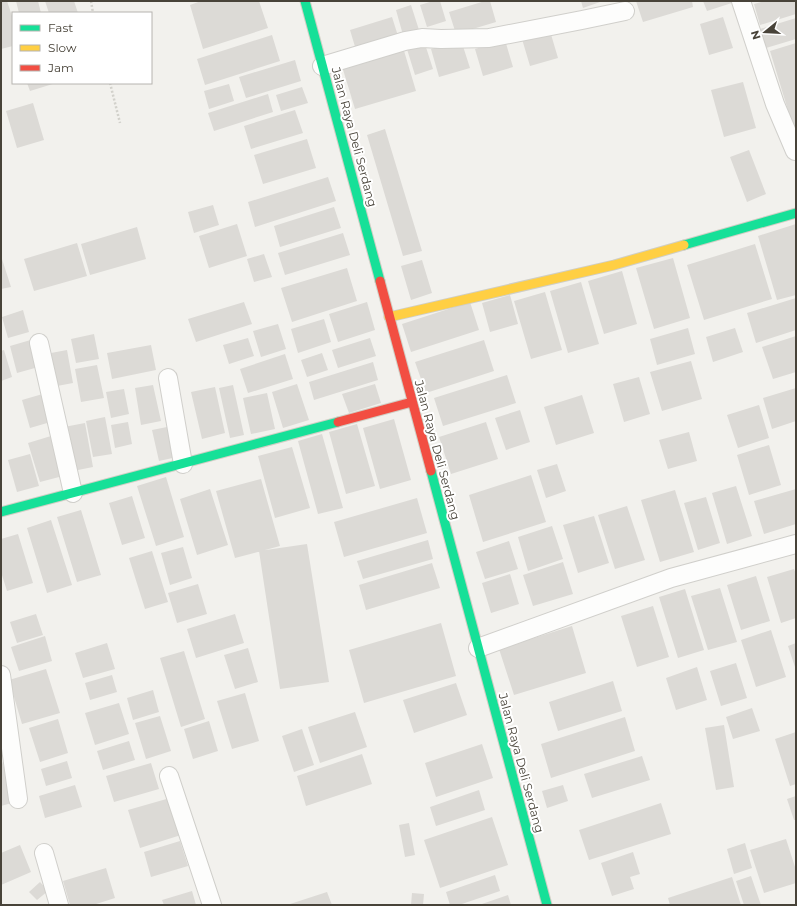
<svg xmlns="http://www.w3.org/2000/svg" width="797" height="906" font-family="Montserrat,sans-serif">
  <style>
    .building { fill: #dcdad6 }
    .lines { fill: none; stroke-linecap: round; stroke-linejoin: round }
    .street-casing { stroke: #d0cfcb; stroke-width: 20 }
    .fast-casing { stroke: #d0cec4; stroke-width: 11 }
    .slow-casing { stroke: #d0cec4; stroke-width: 11 }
    .jam-casing { stroke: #d0cec4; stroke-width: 11 }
    .path { stroke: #d2d1cb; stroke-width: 2.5; stroke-dasharray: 2 2; stroke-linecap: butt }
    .street { stroke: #fdfdfc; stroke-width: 18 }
    .fast { stroke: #16e098; stroke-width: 9 }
    .slow { stroke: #ffcf43; stroke-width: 9 }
    .jam { stroke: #f24e42; stroke-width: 9 }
    .labels { text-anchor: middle; stroke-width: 4; stroke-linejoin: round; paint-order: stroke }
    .street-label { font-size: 12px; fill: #484339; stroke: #fff }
  </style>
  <rect width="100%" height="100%" fill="#f2f1ed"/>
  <path class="building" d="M1,1H7L13,19V46L1,49Z
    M16,1H38L41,13H19Z
    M45,1H74L78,13H49Z
    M201,1H259L268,28L203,49L190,5Z
    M433,1H440L446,21L427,27L420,5Z
    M485,1H490L496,22L456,34L449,12Z
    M581,1H603L583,8Z
    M636,1H692L693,7L643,22Z
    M703,1H738L707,11Z
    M765,1H795L796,5V14L760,25L754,4Z
    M411,5L419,30L403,35L396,10Z
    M392,17L398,36L356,50L350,30Z
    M723,17L733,48L709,55L700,24Z
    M796,18V39L766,48L760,29Z
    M550,31L558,58L530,66L522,39Z
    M272,35L280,61L205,85L197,59Z
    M461,40L470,68L439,77L431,49Z
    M505,40L513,67L483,76L475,49Z
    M424,41L433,69L415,75L406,46Z
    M796,43V129L794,130L770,51Z
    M402,44L416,91L355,109L341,63Z
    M295,60L301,81L246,98L239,77Z
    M743,82L756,128L724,137L711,90Z
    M27,83H56L30,91Z
    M229,84L234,101L209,109L204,91Z
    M302,87L308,103L281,111L276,95Z
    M268,94L273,112L214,131L208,113Z
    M33,103L44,140L17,148L6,111Z
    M295,110L303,133L251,149L244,126Z
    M385,129L422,251L403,256L367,135Z
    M307,139L316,168L263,184L254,155Z
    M749,150L766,194L747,202L730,157Z
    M328,177L336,201L255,227L248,202Z
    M213,205L219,225L194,233L188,212Z
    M334,207L341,228L280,247L274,226Z
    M237,224L247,256L209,268L199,236Z
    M796,224V295L777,300L758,236Z
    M137,227L146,259L90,275L81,244Z
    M343,233L350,255L285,275L278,253Z
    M77,243L87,276L34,291L24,259Z
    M755,244L772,299L704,320L687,265Z
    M264,254L272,277L254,282L247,259Z
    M1,256L11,287L1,289Z
    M673,258L690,318L654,329L636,268Z
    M422,260L432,293L411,300L401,266Z
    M347,268L357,301L292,322L281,288Z
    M622,271L637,324L604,334L588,281Z
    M581,282L599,344L568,353L550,291Z
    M545,292L562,350L531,359L514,301Z
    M510,295L518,324L490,332L482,303Z
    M796,298V330L756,343L747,313Z
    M244,302L252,324L196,342L188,319Z
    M367,302L375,330L338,342L329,314Z
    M470,302L479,330L411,352L402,324Z
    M23,310L29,332L8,338L2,317Z
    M324,319L331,342L298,353L291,329Z
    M278,324L286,349L261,357L253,331Z
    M688,328L695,354L657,365L650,339Z
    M735,328L743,352L713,362L706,337Z
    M94,334L99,359L76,363L71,339Z
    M796,336V372L773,379L762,347Z
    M248,338L254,356L229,364L223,345Z
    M370,338L376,356L338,368L332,350Z
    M34,339L42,366L17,373L10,346Z
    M484,340L494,371L426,393L415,362Z
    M151,345L156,370L112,379L107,353Z
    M4,350L12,377L1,381V351Z
    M67,350L73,383L57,386L51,353Z
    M322,353L328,370L307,377L301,360Z
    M285,354L293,379L248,393L240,369Z
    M691,361L702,399L662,411L650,372Z
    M373,362L378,380L314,400L309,382Z
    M97,365L104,398L81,402L75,369Z
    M507,375L516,403L443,426L434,398Z
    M639,377L650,414L624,422L613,384Z
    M297,384L309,420L283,428L272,392Z
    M375,384L381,403L349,413L342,394Z
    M153,385L161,421L141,425L135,388Z
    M233,385L244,435L230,438L219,388Z
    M215,387L225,433L202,439L191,392Z
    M796,388V421L772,429L763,398Z
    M124,389L129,414L111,418L106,392Z
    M46,393L54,421L30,428L22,400Z
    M267,393L275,429L251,434L243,398Z
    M582,395L594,433L556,445L544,407Z
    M759,405L769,438L738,448L727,415Z
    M520,410L530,442L506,450L495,418Z
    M105,417L112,454L93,457L86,421Z
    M394,419L411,480L380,489L363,428Z
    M128,422L132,444L115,448L111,425Z
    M486,422L498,459L451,474L439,437Z
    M85,423L93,467L73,471L64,427Z
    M357,424L375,486L346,494L329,432Z
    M172,426L177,457L159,461L152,430Z
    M689,432L697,461L668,469L659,440Z
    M322,434L343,508L318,514L298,441Z
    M51,436L63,476L40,482L28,443Z
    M769,445L781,485L749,495L737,455Z
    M292,447L310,508L275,518L258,456Z
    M30,454L39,486L17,492L8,460Z
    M557,464L566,491L546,498L537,470Z
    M531,475L546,522L483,542L469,495Z
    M166,477L184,537L156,546L137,486Z
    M261,479L280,546L235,558L216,491Z
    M736,486L752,536L727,544L712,493Z
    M210,489L228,545L197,555L180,499Z
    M796,489V524L764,534L754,501Z
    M675,490L694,552L660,562L641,500Z
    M132,496L145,538L122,545L109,503Z
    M706,497L720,543L698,550L684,503Z
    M417,498L427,533L344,557L334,522Z
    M627,506L645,560L615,569L598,515Z
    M81,510L101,575L77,582L57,517Z
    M594,516L609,563L578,573L563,525Z
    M51,520L72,585L47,593L27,528Z
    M552,526L563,559L528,571L518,537Z
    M18,534L33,583L7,591L1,572V539Z
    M428,540L433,559L363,579L357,561Z
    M509,541L518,569L485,579L476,552Z
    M307,544L329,682L280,689L259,551Z
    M183,547L192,578L170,585L161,553Z
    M152,551L168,602L145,609L129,558Z
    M563,562L573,594L533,606L523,575Z
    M432,563L440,588L366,610L359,585Z
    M794,569L796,574V618L781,623L767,577Z
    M510,574L519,604L491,613L482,583Z
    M756,576L770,621L741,630L727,585Z
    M198,584L207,614L177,623L168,593Z
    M720,588L737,642L708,650L691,596Z
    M685,589L704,650L678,658L659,597Z
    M653,606L669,657L637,667L621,616Z
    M36,614L43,635L17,643L10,622Z
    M235,614L244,643L196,658L187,629Z
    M441,623L456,676L364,703L349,650Z
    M572,626L586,673L514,695L499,649Z
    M771,630L786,677L756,687L741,640Z
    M45,636L52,661L19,671L11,647Z
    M107,643L115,669L83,678L75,653Z
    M796,643V670L788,646Z
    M248,648L258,682L235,689L224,655Z
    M184,651L205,719L181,727L160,658Z
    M736,663L747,698L721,706L710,671Z
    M697,667L707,700L676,710L666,678Z
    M46,669L60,713L22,724L9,680Z
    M112,675L117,692L90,700L85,683Z
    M613,681L622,711L558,731L549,702Z
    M456,683L467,715L414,733L403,700Z
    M153,690L159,712L133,720L127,698Z
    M245,693L259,741L232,749L217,701Z
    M119,703L129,734L95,745L85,713Z
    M752,708L760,731L733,739L726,717Z
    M355,712L367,747L320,763L308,727Z
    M160,716L171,751L146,759L135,723Z
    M625,717L635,751L551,778L541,744Z
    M58,719L68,753L40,762L29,728Z
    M209,721L218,751L193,759L184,729Z
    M724,725L734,787L716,790L705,728Z
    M302,729L314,765L294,772L282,736Z
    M796,732V784L790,786L775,739Z
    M129,741L135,760L103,770L97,751Z
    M482,744L493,778L436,797L425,763Z
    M362,754L372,784L306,806L297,776Z
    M642,756L650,780L592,798L584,774Z
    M1,758L15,802L1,806Z
    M67,761L72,778L46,786L41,769Z
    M151,763L159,789L114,802L106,776Z
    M75,785L82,807L45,818L39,796Z
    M563,785L568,801L547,808L542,791Z
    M479,790L485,810L436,826L430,807Z
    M796,796V820H794L787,799Z
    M170,798L181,835L140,848L128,810Z
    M661,803L671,834L589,860L579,830Z
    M492,817L508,865L440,888L424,840Z
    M409,823L415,855L405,857L399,825Z
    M786,839L796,870V883L764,893L750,850Z
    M180,841L188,866L151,877L144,852Z
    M745,843L752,868L734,874L727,849Z
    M20,845L31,872L1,885V853Z
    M633,852L640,874L630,877L634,889L612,896L601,863Z
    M106,868L115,898L93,905H70L63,881Z
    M495,875L500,891L459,905H450L446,892Z
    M751,876L761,905H744L736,881Z
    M732,877L741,905H670L668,898Z
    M40,882L48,891L37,900L29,892Z
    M192,891L196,905H164L162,900Z
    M327,892L332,905H287Z
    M412,893L424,894L423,905H411Z
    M508,895L511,905H479Z"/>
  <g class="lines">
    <defs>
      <path id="street" d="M741,1L775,104L795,151
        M322,66L405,41L422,38L441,39L489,38L582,20L625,11
        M39,343L73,493
        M168,378L183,464
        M478,648L671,578L796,544
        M1,675L18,799
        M169,776L212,905
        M44,853L59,905"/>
      <path id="fast" d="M305,1L380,281
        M684,245L796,213
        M431,471L547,905
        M1,512L338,422"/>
      <path id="slow" d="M389,317L614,265L684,245"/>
      <path id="jam" d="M380,281L431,471
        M338,422L412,402"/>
    </defs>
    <use href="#street" class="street-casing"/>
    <use href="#fast" class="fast-casing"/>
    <use href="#slow" class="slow-casing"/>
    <use href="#jam" class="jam-casing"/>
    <path class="path" d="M91,1L93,13
      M110,83L120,123"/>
    <use href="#street" class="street"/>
    <use href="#fast" class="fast"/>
    <use href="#slow" class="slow"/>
    <use href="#jam" class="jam"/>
  </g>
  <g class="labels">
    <g class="street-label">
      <text transform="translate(354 137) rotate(75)" y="4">Jalan Raya Deli Serdang</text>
      <text transform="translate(437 450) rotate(75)" y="4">Jalan Raya Deli Serdang</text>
      <text transform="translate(521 763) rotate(75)" y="4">Jalan Raya Deli Serdang</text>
    </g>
  </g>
  <rect width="797" height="906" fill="none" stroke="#484339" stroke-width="4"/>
  <rect x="12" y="12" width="140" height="72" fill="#ffffff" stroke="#b6b4b0"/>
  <rect x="20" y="25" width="20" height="6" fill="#16e098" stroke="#b6b4b0"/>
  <text x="48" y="32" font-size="12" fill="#484339">Fast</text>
  <rect x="20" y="45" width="20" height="6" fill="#ffcf43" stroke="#b6b4b0"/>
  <text x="48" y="52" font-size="12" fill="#484339">Slow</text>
  <rect x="20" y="65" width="20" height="6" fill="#f24e42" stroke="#b6b4b0"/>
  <text x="48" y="72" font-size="12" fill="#484339">Jam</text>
  <g transform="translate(765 32) rotate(252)" stroke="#ffffff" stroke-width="3" paint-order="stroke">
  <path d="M0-3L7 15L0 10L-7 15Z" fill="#484339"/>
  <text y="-6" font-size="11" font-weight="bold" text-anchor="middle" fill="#484339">N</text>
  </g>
</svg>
